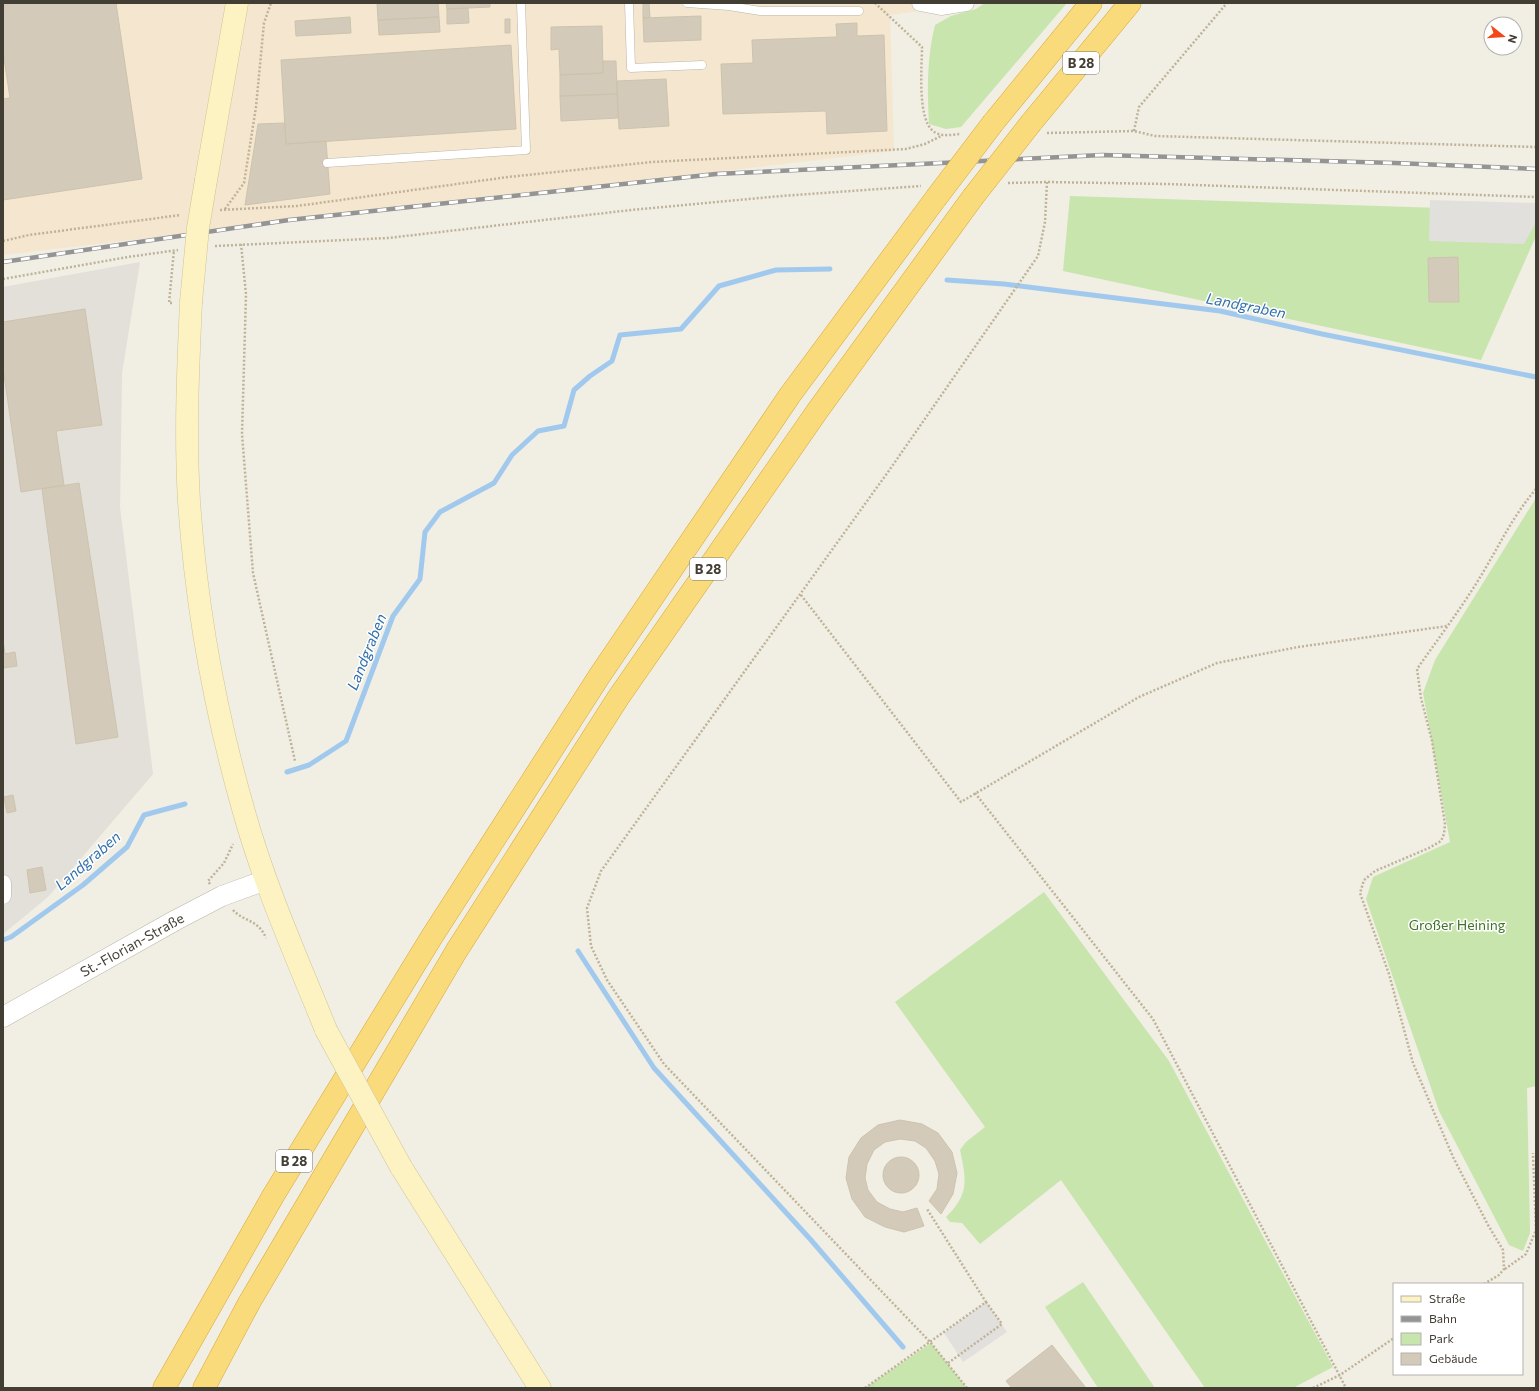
<svg xmlns="http://www.w3.org/2000/svg" width="1539" height="1391" font-family="Commissioner,sans-serif">
  <style>
    .commercial { fill: #f4e6cf }
    .industrial { fill: #e3dfd9 }
    .green { fill: #c8e5ad }
    .parking { fill: #e2e0dc }
    .lines { fill: none; stroke-linecap: round; stroke-linejoin: round }
    .stream { stroke: #a1c9ee; stroke-width: 5 }
    .building { fill: #d3caba; stroke: #cdc3ad }
    .service-casing { stroke: #bcb6a7; stroke-width: 9 }
    .minor-casing { stroke: #bcb6a7; stroke-width: 17 }
    .tertiary-casing { stroke: #bcb6a7; stroke-width: 21 }
    .secondary-casing { stroke: #d1c495; stroke-width: 23 }
    .trunk-casing { stroke: #d9a737; stroke-width: 23 }
    .path { stroke: #beb398; stroke-width: 2.5; stroke-dasharray: 2 2; stroke-linecap: butt }
    .service { stroke: #fff; stroke-width: 8 }
    .minor { stroke: #fff; stroke-width: 16 }
    .tertiary { stroke: #fff; stroke-width: 20 }
    .secondary { stroke: #fdf3c2; stroke-width: 22 }
    .trunk { stroke: #fadb7c; stroke-width: 22 }
    .rail-casing { stroke: #949494; stroke-width: 4.5 }
    .rail { stroke: #fff; stroke-width: 3; stroke-dasharray: 9; stroke-linecap: butt }
    .secondary-bridge-casing { stroke: #d1c495; stroke-width: 23; stroke-linecap: butt }
    .trunk-bridge-casing { stroke: #d9a737; stroke-width: 23; stroke-linecap: butt }
    .secondary-bridge { stroke: #fdf3c2; stroke-width: 22 }
    .trunk-bridge { stroke: #fadb7c; stroke-width: 22 }
    .labels { text-anchor: middle; stroke-width: 3; stroke-linejoin: round; paint-order: stroke }
    .shield { fill: #fff; stroke: #7b7871; stroke-width: 1 }
    .shield-label { font-size: 13px; font-weight: bold; fill: #433e34 }
    .park-label { font-size: 14px; fill: #417329; stroke: #fff }
    .street-label { font-size: 14px; fill: #433e34; stroke: #fff }
    .water-label { font-size: 15px; font-style: italic; fill: #3170ac; stroke: #fff }
  </style>
  <rect width="100%" height="100%" fill="#f1eee4"/>
  <path class="commercial" d="M3,3H973L890,15L894,151L3,255Z"/>
  <path class="industrial" d="M140,262L122,373L120,507L153,774L48,897L3,934V287Z"/>
  <path class="green" d="M985,3H1067L961,127L946,129L929,124C927,90 927,57 935,25L951,16L976,9Z
    M1070,196L1536,211V236L1481,360L1063,271Z
    M1536,498V1086L1527,1088L1530,1233L1523,1251L1509,1245L1439,1111L1366,899L1373,877L1450,842L1423,693L1435,660Z
    M1044,892L1169,1061L1333,1367L1293,1388H1205L1061,1180L980,1244L962,1223L950,1222L946,1217C970,1194 966,1179 960,1150L966,1142L985,1127L895,1002Z
    M1083,1282L1155,1388H1098L1045,1307Z
    M931,1343L967,1388H865Z"/>
  <path class="parking" d="M1430,200L1536,203V222L1524,244L1429,241Z
    M986,1302L1007,1332L963,1362L944,1333Z"/>
  <g class="lines">
    <path class="stream" d="M947,280L1004,284L1220,311L1322,334L1536,377
      M287,772L309,765L346,741L393,616L420,579L425,532L440,512L494,483L512,455L538,431L564,426L574,390L590,376L612,361L620,335L681,329L719,286L776,270L830,269
      M3,940L11,937L83,885L127,847L144,815L185,804
      M578,951L654,1068L811,1240L903,1347"/>
  </g>
  <path class="building" d="M3,3H116L142,179L3,200V99L10,98L3,52Z
    M377,3H438L439,17L378,20Z
    M446,3H490V7L447,9Z
    M643,4H649L650,17L643,18Z
    M468,8L469,23L447,24V9Z
    M701,16V40L644,42L643,18Z
    M350,17L351,33L296,36L295,21Z
    M439,17L440,32L379,35L378,20Z
    M505,19H510V33H505Z
    M857,23V36L884,35L887,131L827,134L826,111L723,114L721,64L753,63L752,40L837,37L836,24Z
    M602,26L603,73L560,75L559,49L551,50V27Z
    M511,45L516,129L286,144L281,60Z
    M603,61H616L617,94L560,96V75L603,73Z
    M666,79L669,126L619,129L617,81Z
    M617,94L618,118L561,121L560,96Z
    M285,123L286,144L326,141L330,194L245,205L258,124Z
    M1458,257L1459,302H1429L1428,258Z
    M85,309L102,425L56,431L64,485L21,492L3,368V322Z
    M79,483L118,737L76,744L42,489Z
    M3,640L5,654L15,652L17,666L3,668Z
    M13,795L16,811L7,813L4,797Z
    M42,867L46,890L30,893L27,870Z
    M900,1120L922,1124L938,1133L952,1152L957,1173L953,1194L941,1214L929,1201L937,1189L939,1174L935,1161L926,1148L915,1141L900,1139L885,1142L874,1150L867,1164L865,1178L868,1190L877,1202L890,1209L903,1212L917,1208L924,1226L904,1232L885,1227L865,1217L852,1199L846,1178L849,1157L861,1138L878,1125Z
    M883 1175a18 18 0 1 1 36 0a18 18 0 1 1-36 0Z
    M1052,1345L1086,1388H1012L1006,1381Z"/>
  <g class="lines">
    <defs>
      <path id="service" d="M629,3L631,68L702,65
        M687,3L729,6L760,11H859
        M327,163L526,150L521,3"/>
      <path id="minor" d="M920,3L941,7L966,3
        M3,883V896"/>
      <path id="tertiary" d="M3,1017L176,920L222,896L266,880"/>
      <path id="secondary" d="M206,180L237,3
        M191,302C188,368 185,435 189,501C196,606 215,711 244,812C265,887 297,958 326,1030
        M401,1167L540,1388"/>
      <path id="trunk" d="M993,123L1091,3
        M1031,123L1130,3
        M164,1388L273,1196L431,938L600,675L790,395L936,198
        M204,1388L249,1303L457,950L618,698L818,410L973,197"/>
    </defs>
    <use href="#service" class="service-casing"/>
    <use href="#minor" class="minor-casing"/>
    <use href="#tertiary" class="tertiary-casing"/>
    <use href="#secondary" class="secondary-casing"/>
    <use href="#trunk" class="trunk-casing"/>
    <path class="path" d="M875,3L922,47C922,66 917,118 933,131C940,137 952,135 960,134
      M1134,131L1139,107L1227,3
      M1047,133L1134,131L1155,136L1536,147
      M1008,183L1047,182L1167,184L1536,197
      M225,209L244,183L256,107L264,23L271,3
      M220,210L297,206L508,177L652,162L906,149L925,144L943,135
      M3,241L29,235L181,215
      M241,244L246,294L242,434L253,573L295,761
      M215,246L388,238L631,210L781,196L921,186
      M3,279L128,257L178,250
      M172,303H169L174,250
      M801,595L961,802L1139,697L1217,663L1298,647L1447,626
      M975,793L1153,1019L1346,1388
      M210,884L208,881L224,863L233,844
      M233,910C244,922 258,919 266,938
      M1505,1269L1526,1254L1536,1230L1533,1153
      M1484,1284L1499,1275L1504,1269L1503,1250L1488,1225L1453,1157L1413,1063L1389,974L1360,893L1364,880L1375,871L1429,848L1441,841L1444,834L1445,824L1432,741L1421,698L1417,669C1438,639 1460,610 1479,579C1498,548 1512,517 1536,489
      M948,1363L1002,1324L986,1302
      M865,1388L986,1302L927,1209
      M967,1388L931,1343L664,1064L607,980L591,946L587,908L601,871L888,472L1038,256L1045,222L1047,182
      M1313,1388L1340,1375L1394,1338"/>
    <use href="#service" class="service"/>
    <use href="#minor" class="minor"/>
    <use href="#tertiary" class="tertiary"/>
    <use href="#secondary" class="secondary"/>
    <use href="#trunk" class="trunk"/>
    <defs>
      <path id="rail" d="M3,262L289,220L716,174L1102,155L1395,163L1536,169"/>
    </defs>
    <use href="#rail" class="rail-casing"/>
    <use href="#rail" class="rail"/>
    <defs>
      <path id="secondary-bridge" d="M191,302L198,228L206,180
        M326,1030L401,1167"/>
      <path id="trunk-bridge" d="M973,197L1031,123
        M936,198L993,123"/>
    </defs>
    <use href="#secondary-bridge" class="secondary-bridge-casing"/>
    <use href="#trunk-bridge" class="trunk-bridge-casing"/>
    <use href="#secondary-bridge" class="secondary-bridge"/>
    <use href="#trunk-bridge" class="trunk-bridge"/>
  </g>
  <g class="labels">
    <g class="shield">
      <rect x="1063" y="52" width="36" height="22" rx="3"/>
      <rect x="690" y="558" width="36" height="22" rx="3"/>
      <rect x="276" y="1150" width="36" height="22" rx="3"/>
    </g>
    <g class="shield-label">
      <text x="1081" y="68">B 28</text>
      <text x="708" y="574">B 28</text>
      <text x="294" y="1166">B 28</text>
    </g>
    <g class="park-label">
      <text x="1457" y="930">Großer Heining</text>
    </g>
    <g class="street-label">
      <text transform="translate(132 945) rotate(-29)" y="5">St.-Florian-Straße</text>
    </g>
    <g class="water-label">
      <text transform="translate(1246 306) rotate(11)" y="5">Landgraben</text>
      <text transform="translate(367 652) rotate(-68)" y="5">Landgraben</text>
      <text transform="translate(88 861) rotate(-41)" y="5">Landgraben</text>
    </g>
  </g>
  <rect width="1539" height="1391" fill="none" stroke="#433e34" stroke-width="8"/>
  <rect x="1393" y="1283" width="130" height="92" fill="#ffffff" stroke="#b4b2ae"/>
  <rect x="1401" y="1296" width="20" height="6" fill="#fdf3c2" stroke="#b4b2ae"/>
  <text x="1429" y="1303" font-size="12" fill="#433e34">Straße</text>
  <rect x="1401" y="1316" width="20" height="6" fill="#949494" stroke="#b4b2ae"/>
  <text x="1429" y="1323" font-size="12" fill="#433e34">Bahn</text>
  <rect x="1401" y="1333" width="20" height="12" fill="#c8e5ad" stroke="#b4b2ae"/>
  <text x="1429" y="1343" font-size="12" fill="#433e34">Park</text>
  <rect x="1401" y="1353" width="20" height="12" fill="#d3caba" stroke="#b4b2ae"/>
  <text x="1429" y="1363" font-size="12" fill="#433e34">Gebäude</text>
  <g transform="translate(1503 36) rotate(107)"><circle r="19" fill="#ffffff" stroke="#b4b2ae"/>
  <path d="M0-3L7 15L0 10L-7 15Z" fill="#f44718"/>
  <text y="-6" font-size="11" font-weight="bold" text-anchor="middle" fill="#433e34">N</text>
  </g>
</svg>
